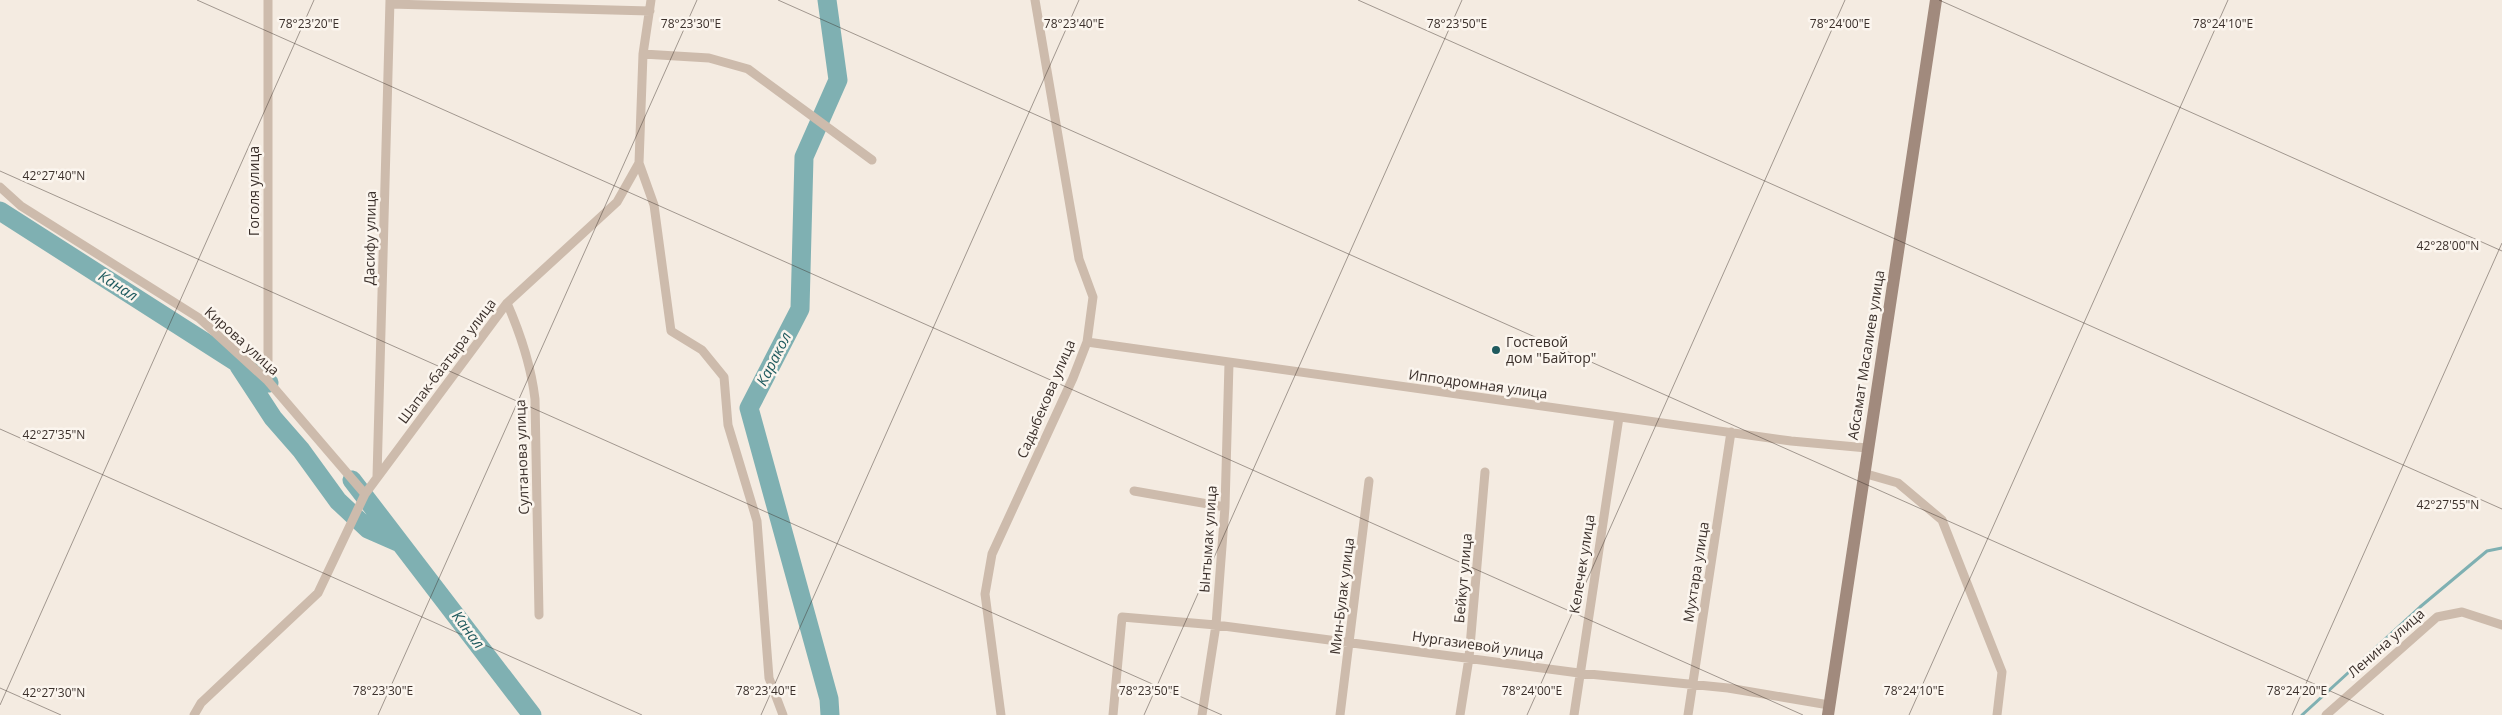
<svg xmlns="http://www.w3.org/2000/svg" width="2502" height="715" font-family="'Open Sans',sans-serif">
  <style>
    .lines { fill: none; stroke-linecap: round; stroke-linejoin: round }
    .stream { stroke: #7fb0b2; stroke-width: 3 }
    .river { stroke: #7fb0b2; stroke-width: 19 }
    .street { stroke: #cdbbac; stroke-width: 9 }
    .secondary { stroke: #a18a7d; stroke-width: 12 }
    .ticks { fill: none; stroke: #3b302b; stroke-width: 1; stroke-opacity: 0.45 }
    .poi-dot { fill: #1f5a5e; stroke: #fbf5ee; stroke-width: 2 }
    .labels { text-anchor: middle; stroke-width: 5; stroke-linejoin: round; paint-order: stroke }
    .street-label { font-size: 14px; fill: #3b302b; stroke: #fbf5ee }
    .poi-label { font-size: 14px; fill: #3b302b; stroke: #fbf5ee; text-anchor: start }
    .water-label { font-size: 15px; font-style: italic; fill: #1f5a5e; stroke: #fbf5ee }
    .ticks-label { font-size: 12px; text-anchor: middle; fill: #3b302b; stroke: #fbf5ee; stroke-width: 5; stroke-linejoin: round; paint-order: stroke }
  </style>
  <rect width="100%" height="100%" fill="#f4ebe1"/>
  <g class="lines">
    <path class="stream" d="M2302,715L2420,607L2487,551L2502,548"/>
    <path class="river" d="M827,0L838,80L804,157L800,309L749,408L829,699L830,715
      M0,211L269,383
      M239,366L273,418L301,450L338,501L368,529L400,543
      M352,480L532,715"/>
    <path class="street" d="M390,4L650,11
      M643,54L709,58L748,69L872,160
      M639,163L654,205L671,331L702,350L724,377L728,425L757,521L769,678L783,715
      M0,187L21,206L199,318L268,381L365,494
      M507,303C521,335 531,365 535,399L539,615
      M1087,342L1791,441L1867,448
      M268,381V0
      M1863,473L1898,483L1942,520L2002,672L1997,715
      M377,477L390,0
      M1134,491L1225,507
      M194,715L201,703L318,593L365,494L507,303L617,202L639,163L643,54L651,0
      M1001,715L985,594L992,554L1073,378L1087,342L1093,297L1079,259L1035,0
      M1113,715L1122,617L1216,625L1579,673L1728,688L1829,705
      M1202,715L1216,625L1225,507L1229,363
      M1340,715L1369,481
      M1460,715L1469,658L1485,472
      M1574,715L1619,417
      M1688,715L1731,432
      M2326,715L2437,617L2462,612L2502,625"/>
    <path class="secondary" d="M1828,715L1936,0"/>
  </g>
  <path class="ticks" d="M197,0L1803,715M778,0L2384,715M1358,0L2502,509M1939,0L2502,251M0,171L1222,715M0,429L642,715M0,688L61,715M0,705L314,0M378,715L697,0M761,715L1079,0M1144,715L1462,0M1527,715L1845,0M1909,715L2228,0M2292,715L2502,243"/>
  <circle class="poi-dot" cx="1496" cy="350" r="5"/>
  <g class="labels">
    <g class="street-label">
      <text transform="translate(254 191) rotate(-90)" y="5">Гоголя улица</text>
      <text transform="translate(370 238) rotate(-89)" y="5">Дасифу улица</text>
      <text transform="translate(242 341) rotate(42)" y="5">Кирова улица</text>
      <text transform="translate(1866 355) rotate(-81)" y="5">Абсамат Масалиев улица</text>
      <text transform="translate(447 361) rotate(-53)" y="5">Шапак-баатыра улица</text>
      <text transform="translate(1478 384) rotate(8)" y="5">Ипподромная улица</text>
      <text transform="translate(1046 399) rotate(-67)" y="5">Садыбекова улица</text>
      <text transform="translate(522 457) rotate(-92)" y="5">Султанова улица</text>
      <text transform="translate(1208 539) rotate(-86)" y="5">Ынтымак улица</text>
      <text transform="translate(1582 564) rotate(-81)" y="5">Келечек улица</text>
      <text transform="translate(1696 572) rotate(-81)" y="5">Мухтара улица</text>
      <text transform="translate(1463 578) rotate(-85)" y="5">Бейкут улица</text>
      <text transform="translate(1342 596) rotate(-83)" y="5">Мин-Булак улица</text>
      <text transform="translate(2386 643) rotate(-41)" y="5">Ленина улица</text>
      <text transform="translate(1478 645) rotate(8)" y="5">Нургазиевой улица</text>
    </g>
    <g class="poi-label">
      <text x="1506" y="347">Гостевой<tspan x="1506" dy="16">дом "Байтор"</tspan></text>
    </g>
    <g class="water-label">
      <text transform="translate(118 286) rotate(32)" y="5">Канал</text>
      <text transform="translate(774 359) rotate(-63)" y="5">Каракол</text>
      <text transform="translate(468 630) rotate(53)" y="5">Канал</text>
    </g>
  </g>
  <g class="ticks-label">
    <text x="309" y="28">78°23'20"E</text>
    <text x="691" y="28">78°23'30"E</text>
    <text x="1074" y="28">78°23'40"E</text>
    <text x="1457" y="28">78°23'50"E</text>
    <text x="1840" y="28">78°24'00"E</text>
    <text x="2223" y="28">78°24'10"E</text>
    <text x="54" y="180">42°27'40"N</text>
    <text x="2448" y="250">42°28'00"N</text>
    <text x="54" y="439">42°27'35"N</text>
    <text x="2448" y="509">42°27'55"N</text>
    <text x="383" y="695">78°23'30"E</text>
    <text x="766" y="695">78°23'40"E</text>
    <text x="1149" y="695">78°23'50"E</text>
    <text x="1532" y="695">78°24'00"E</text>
    <text x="1914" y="695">78°24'10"E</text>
    <text x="2297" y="695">78°24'20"E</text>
    <text x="54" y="697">42°27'30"N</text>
  </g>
</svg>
